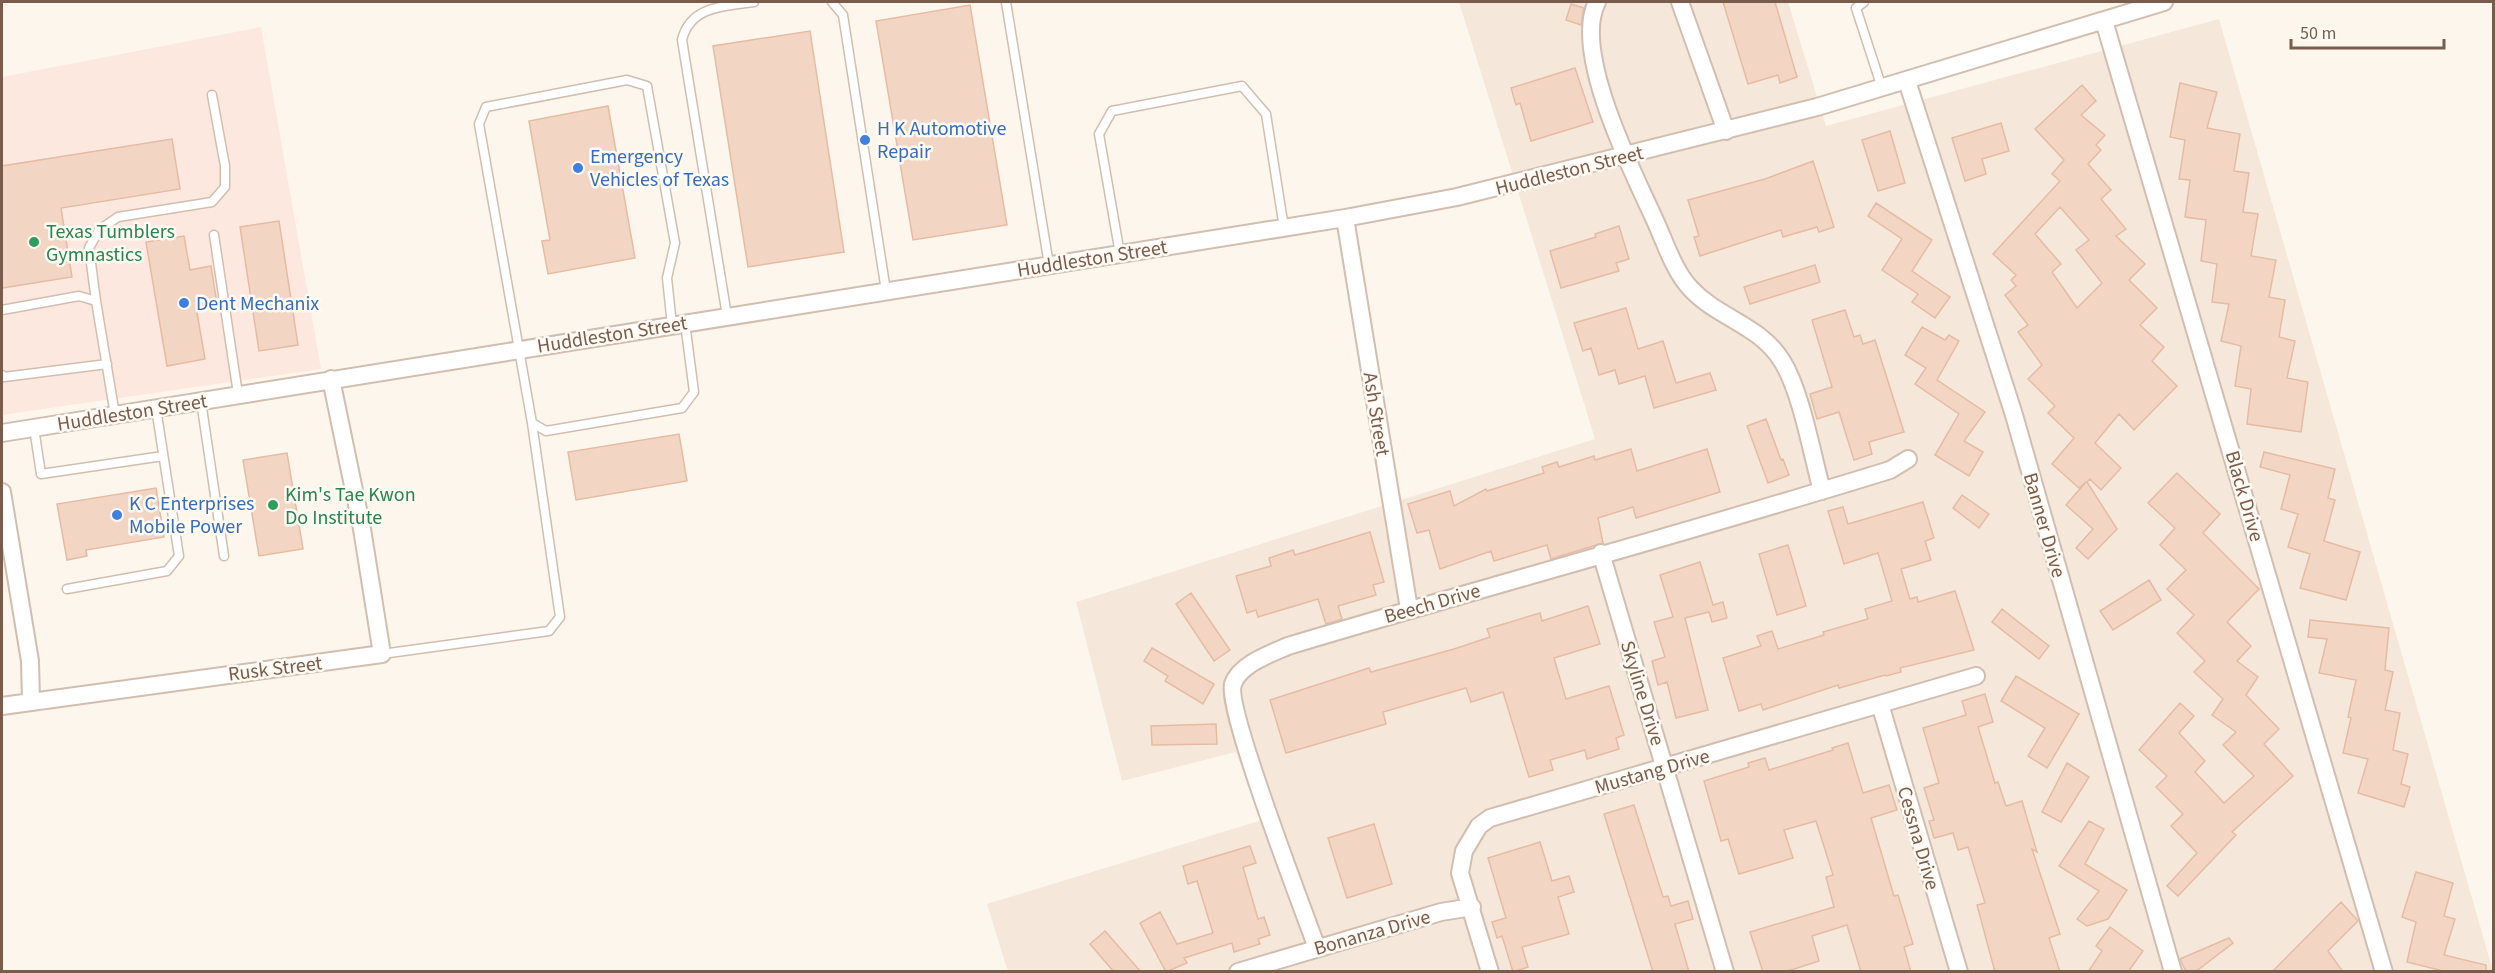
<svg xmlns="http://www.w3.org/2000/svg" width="2495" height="973" font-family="'Source Sans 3',sans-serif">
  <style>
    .residential { fill: #f5e8da }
    .commercial { fill: #fde8e0 }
    .building { fill: #f3d5c3; stroke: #e6bba3; stroke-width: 1.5; fill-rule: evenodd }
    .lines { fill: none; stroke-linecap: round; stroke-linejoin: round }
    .service-casing { stroke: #d1beb0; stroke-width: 11 }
    .minor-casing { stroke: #d1beb0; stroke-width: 20 }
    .service { stroke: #fff; stroke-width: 8 }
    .minor { stroke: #fff; stroke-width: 16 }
    .shop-dot { fill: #3f7fe0; stroke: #fffaf3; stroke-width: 2 }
    .leisure-dot { fill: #2e9e5b; stroke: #fffaf3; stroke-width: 2 }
    .labels { text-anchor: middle; stroke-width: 5; stroke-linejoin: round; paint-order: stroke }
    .shop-label { font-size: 20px; fill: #366cbe; stroke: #fffaf3; text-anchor: start }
    .street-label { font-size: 20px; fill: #7a5c4d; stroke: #fffaf3 }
    .leisure-label { font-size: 20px; fill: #27864d; stroke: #fffaf3; text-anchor: start }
  </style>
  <rect width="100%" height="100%" fill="#fdf6ec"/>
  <path class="residential" d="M1459,2H1788L1826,126L2219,19L2493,971L1008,972L987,904L1262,820L1236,752L1122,781L1076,602L1595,439Z"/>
  <path class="commercial" d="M261,27L321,369L2,415V77Z"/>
  <path class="building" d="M1723,2H1775L1797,77L1780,83L1778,75L1748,84Z
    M1571,4L1584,8L1581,25L1566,20Z
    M970,5L1007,225L913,240L876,21Z
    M810,31L844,252L748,267L713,46Z
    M1575,68L1593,122L1531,141L1520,103L1516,105L1511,88Z
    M2180,83L2217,92L2207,128L2240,134L2234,171L2249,173L2243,212L2258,214L2251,256L2276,260L2269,297L2285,300L2279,337L2295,341L2287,378L2308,382L2301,432L2247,424L2251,389L2235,386L2241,346L2221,341L2229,304L2212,302L2217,264L2201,261L2206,220L2185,217L2190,180L2179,179L2185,140L2170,137Z
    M2082,85L2096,101L2081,115L2105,135L2096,145L2101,150L2088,164L2111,190L2101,199L2126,229L2116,236L2145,264L2129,280L2157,308L2140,325L2164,347L2152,361L2177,386L2134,430L2119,414L2095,443L2121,468L2101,490L2090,479L2087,482L2117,529L2088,559L2076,548L2093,529L2066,505L2086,482L2079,488L2052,464L2074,438L2048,413L2055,406L2028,379L2042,365L2018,332L2028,325L2005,295L2016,286L2011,280L2016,275L1993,254L2060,181L2052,174L2064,160L2035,129ZM2060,207L2089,240L2076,250L2102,283L2077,308L2052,272L2061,264L2035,234Z
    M608,106L635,258L548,274L542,241L550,240L529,121Z
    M2001,123L2009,151L1982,159L1986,174L1965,181L1952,138Z
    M1890,131L1905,183L1878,191L1862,140Z
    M172,139L180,189L61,208L72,277L2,288V166Z
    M1813,161L1834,227L1819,232L1817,227L1783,237L1781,230L1700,256L1694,237L1699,236L1688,200L1765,179Z
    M1876,203L1932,240L1912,271L1950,297L1935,318L1912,302L1918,294L1882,270L1902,239L1868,216Z
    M279,221L298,345L259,351L240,227Z
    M1619,226L1629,259L1616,263L1619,271L1561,288L1550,251L1596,237L1595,234Z
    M184,236L190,270L211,266L217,304L196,307L205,359L167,366L146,242Z
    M1815,265L1820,282L1750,304L1744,287Z
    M1626,308L1638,349L1663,341L1676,383L1710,373L1716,390L1654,408L1645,376L1619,384L1615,370L1599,375L1591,348L1583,351L1574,323Z
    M1845,310L1854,337L1860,335L1863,344L1875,340L1904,432L1869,442L1872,454L1854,460L1839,412L1817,419L1810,394L1832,387L1812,320Z
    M1922,327L1945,340L1949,335L1959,341L1937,380L1985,412L1964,441L1983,452L1969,476L1935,455L1959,414L1915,384L1926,368L1905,355Z
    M1766,419L1781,460L1783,459L1789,475L1768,483L1747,426Z
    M679,434L687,481L576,500L568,452Z
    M1631,449L1637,471L1707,449L1720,492L1636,518L1633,507L1598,518L1603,543L1551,559L1547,545L1494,561L1491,551L1440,569L1429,530L1417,533L1408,504L1450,491L1454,506L1486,489L1487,491L1544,473L1542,467L1557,462L1559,467L1594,456L1595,460Z
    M2264,452L2335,469L2328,498L2335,500L2324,541L2360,552L2346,600L2300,588L2310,554L2288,547L2298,514L2281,509L2290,475L2260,467Z
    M287,453L303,549L259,556L243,460Z
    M2177,473L2220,514L2203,533L2259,589L2227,622L2251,646L2237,661L2258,677L2246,695L2279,729L2264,744L2293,776L2232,832L2236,835L2178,896L2167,886L2197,853L2171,826L2183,814L2156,787L2167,776L2139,750L2180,703L2194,716L2179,733L2205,761L2195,772L2224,803L2254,776L2223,745L2236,732L2212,715L2223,699L2194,672L2205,661L2177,633L2194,615L2167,589L2186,570L2160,545L2175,528L2148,503Z
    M156,488L164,537L86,550L87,556L67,560L57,504Z
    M1962,495L1989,514L1979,528L1953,508Z
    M1923,502L1934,538L1925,541L1931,560L1901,569L1910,599L1917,597L1918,602L1955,591L1974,650L1900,668L1901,672L1886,676L1885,675L1839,688L1838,685L1763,710L1761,704L1739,711L1723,658L1761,646L1757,636L1772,631L1778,649L1824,635L1823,632L1868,619L1865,609L1892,601L1878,553L1844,564L1828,511L1843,507L1848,524Z
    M1370,532L1384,582L1373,585L1376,595L1338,606L1342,619L1326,624L1318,599L1258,617L1256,610L1247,613L1236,576L1271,566L1269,558L1293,550L1295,555Z
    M1788,545L1806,606L1777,615L1759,554Z
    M1700,562L1713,605L1723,602L1727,618L1712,622L1709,612L1685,618L1708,710L1676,718L1667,682L1658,685L1652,661L1665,657L1654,622L1673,617L1660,575Z
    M2149,580L2161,600L2113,630L2100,611Z
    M1191,593L1230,650L1214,661L1176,604Z
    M1588,606L1600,644L1554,658L1566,699L1609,686L1624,735L1616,738L1619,749L1587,759L1585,750L1550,760L1553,770L1529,777L1503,692L1471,702L1466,688L1383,712L1386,724L1286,753L1270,700L1369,668L1371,672L1454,649L1490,637L1487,629L1540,613L1542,621Z
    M2002,609L2049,646L2039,659L1992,622Z
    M2310,620L2389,628L2385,670L2393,672L2385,710L2400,713L2393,750L2408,754L2401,784L2410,787L2404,807L2358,793L2368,759L2343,753L2351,718L2348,717L2356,680L2319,673L2327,639L2308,637Z
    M1152,648L1214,684L1203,704L1165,681L1168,676L1144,661Z
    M2016,676L2079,714L2047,768L2028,756L2045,728L2001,701Z
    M1985,694L1993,722L1978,727L1995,783L1998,782L2006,806L2022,801L2037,852L2032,849L2060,934L2049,938L2060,972H1995L1977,905L1985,903L1968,847L1958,850L1953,833L1934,838L1929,821L1934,820L1924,788L1939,783L1923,728L1966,715L1962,701Z
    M1216,724L1217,744L1152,745L1151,726Z
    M1848,743L1863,793L1889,785L1897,810L1871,818L1894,896L1898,895L1913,944L1904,947L1911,972H1861L1847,925L1812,936L1819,961L1785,972H1763L1750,932L1834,907L1826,877L1833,875L1816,821L1784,830L1793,858L1739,874L1728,839L1721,841L1704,781L1749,767L1748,763L1765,758L1769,770L1833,750L1832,748Z
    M2067,763L2089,777L2061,822L2042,812Z
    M1634,805L1663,897L1668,896L1671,906L1688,901L1693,919L1675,924L1689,972H1653L1604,814Z
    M2089,821L2104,829L2085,864L2127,890L2108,919L2087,926L2077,919L2099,891L2059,866Z
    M1374,824L1392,884L1347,898L1328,838Z
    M1540,842L1552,881L1569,876L1574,892L1558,897L1569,934L1522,947L1528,967L1513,972L1502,936L1497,938L1492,922L1506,918L1488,858Z
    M1250,846L1256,863L1243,867L1258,919L1264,917L1270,935L1258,939L1260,944L1234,952L1232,943L1184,958L1187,963L1166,972L1140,923L1160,912L1177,944L1213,933L1197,881L1188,884L1183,866Z
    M2416,872L2453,883L2444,916L2455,919L2444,955L2486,965V972H2447L2407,962L2416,922L2402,917Z
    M2341,902L2358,921L2328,951L2343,972H2272Z
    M2110,927L2143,951L2128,972H2088L2102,951L2096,946Z
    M1105,931L1141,972H1114L1090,944Z
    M2229,938L2233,943L2195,972H2186L2180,959Z"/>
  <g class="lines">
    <defs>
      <path id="service" d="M832,2L843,15L886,291
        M1006,2L1049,265
        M1864,2L1856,8L1882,88
        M214,235L238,394
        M1120,254L1099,134L1112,111L1242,86L1266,114L1284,228
        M96,301L89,248L99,230L118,217L212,202L225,187V166L212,95
        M2,310L79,296L96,301L115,415
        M727,316L682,40C690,6 724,6 754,2
        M672,325L667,278L675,243L647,86L627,80L486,107L479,124L532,423L546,431L682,408L694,392L685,323
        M2,375L4,377L107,364
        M201,401L224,556
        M34,428L41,474L163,456
        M67,589L167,571L179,556L156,408
        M382,654L549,631L560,617L532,423"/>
      <path id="minor" d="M1597,2C1572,51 1631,168 1653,216C1664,239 1673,270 1691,289C1718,318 1760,325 1782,361C1801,391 1812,454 1822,491
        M1680,2L1726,131
        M2104,21L2384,972
        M1907,81L2014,415L2173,972
        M1345,218L1409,609
        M2,433L1345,218L1457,197L1817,107L2164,2
        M2,492L30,661L31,701
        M1601,553L1725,972
        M1880,704L1959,972
        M2,706L382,654L362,529L331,379
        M1317,948C1304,912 1225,707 1233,684C1240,664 1270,654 1288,646C1488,586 1690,532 1890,470L1908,459
        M1238,972L1441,912L1472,907
        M1490,972L1460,873L1464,851L1479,826L1490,818L1976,676"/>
    </defs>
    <use href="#service" class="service-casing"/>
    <use href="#minor" class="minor-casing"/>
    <use href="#service" class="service"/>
    <use href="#minor" class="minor"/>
  </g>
  <g class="shop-dot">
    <circle cx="865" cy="140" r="6"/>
    <circle cx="578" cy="168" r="6"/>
    <circle cx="184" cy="303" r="6"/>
    <circle cx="117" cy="515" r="6"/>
  </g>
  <g class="leisure-dot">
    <circle cx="34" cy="242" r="6"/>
    <circle cx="273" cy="505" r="6"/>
  </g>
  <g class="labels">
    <g class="shop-label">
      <text x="877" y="135">H K Automotive<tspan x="877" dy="23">Repair</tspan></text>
      <text x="590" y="163">Emergency<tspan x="590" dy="23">Vehicles of Texas</tspan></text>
      <text x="196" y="310">Dent Mechanix</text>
      <text x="129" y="510">K C Enterprises<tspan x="129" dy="23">Mobile Power</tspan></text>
    </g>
    <g class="street-label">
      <text transform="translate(1569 170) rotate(-14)" y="7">Huddleston Street</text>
      <text transform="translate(1092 258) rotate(-9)" y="7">Huddleston Street</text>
      <text transform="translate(612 334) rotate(-9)" y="7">Huddleston Street</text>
      <text transform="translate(132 412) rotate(-9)" y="7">Huddleston Street</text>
      <text transform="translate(1377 414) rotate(81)" y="7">Ash Street</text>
      <text transform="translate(2245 496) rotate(74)" y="7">Black Drive</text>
      <text transform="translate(2045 525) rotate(74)" y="7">Banner Drive</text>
      <text transform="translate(1432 603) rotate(-16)" y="7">Beech Drive</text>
      <text transform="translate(275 668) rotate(-7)" y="7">Rusk Street</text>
      <text transform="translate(1643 693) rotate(73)" y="7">Skyline Drive</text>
      <text transform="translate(1652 771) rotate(-16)" y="7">Mustang Drive</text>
      <text transform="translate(1919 838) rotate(74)" y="7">Cessna Drive</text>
      <text transform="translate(1372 932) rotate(-16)" y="7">Bonanza Drive</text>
    </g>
    <g class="leisure-label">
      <text x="46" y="238">Texas Tumblers<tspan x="46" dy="23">Gymnastics</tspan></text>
      <text x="285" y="501">Kim's Tae Kwon<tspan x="285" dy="23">Do Institute</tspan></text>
    </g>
  </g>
  <rect width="2495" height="973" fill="none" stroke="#7a5c4d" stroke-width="6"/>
  <path d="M2291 39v9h153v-9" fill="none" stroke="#7a5c4d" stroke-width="3"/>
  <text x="2300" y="39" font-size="18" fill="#7a5c4d" stroke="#fffaf3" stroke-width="4.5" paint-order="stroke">50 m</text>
</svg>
